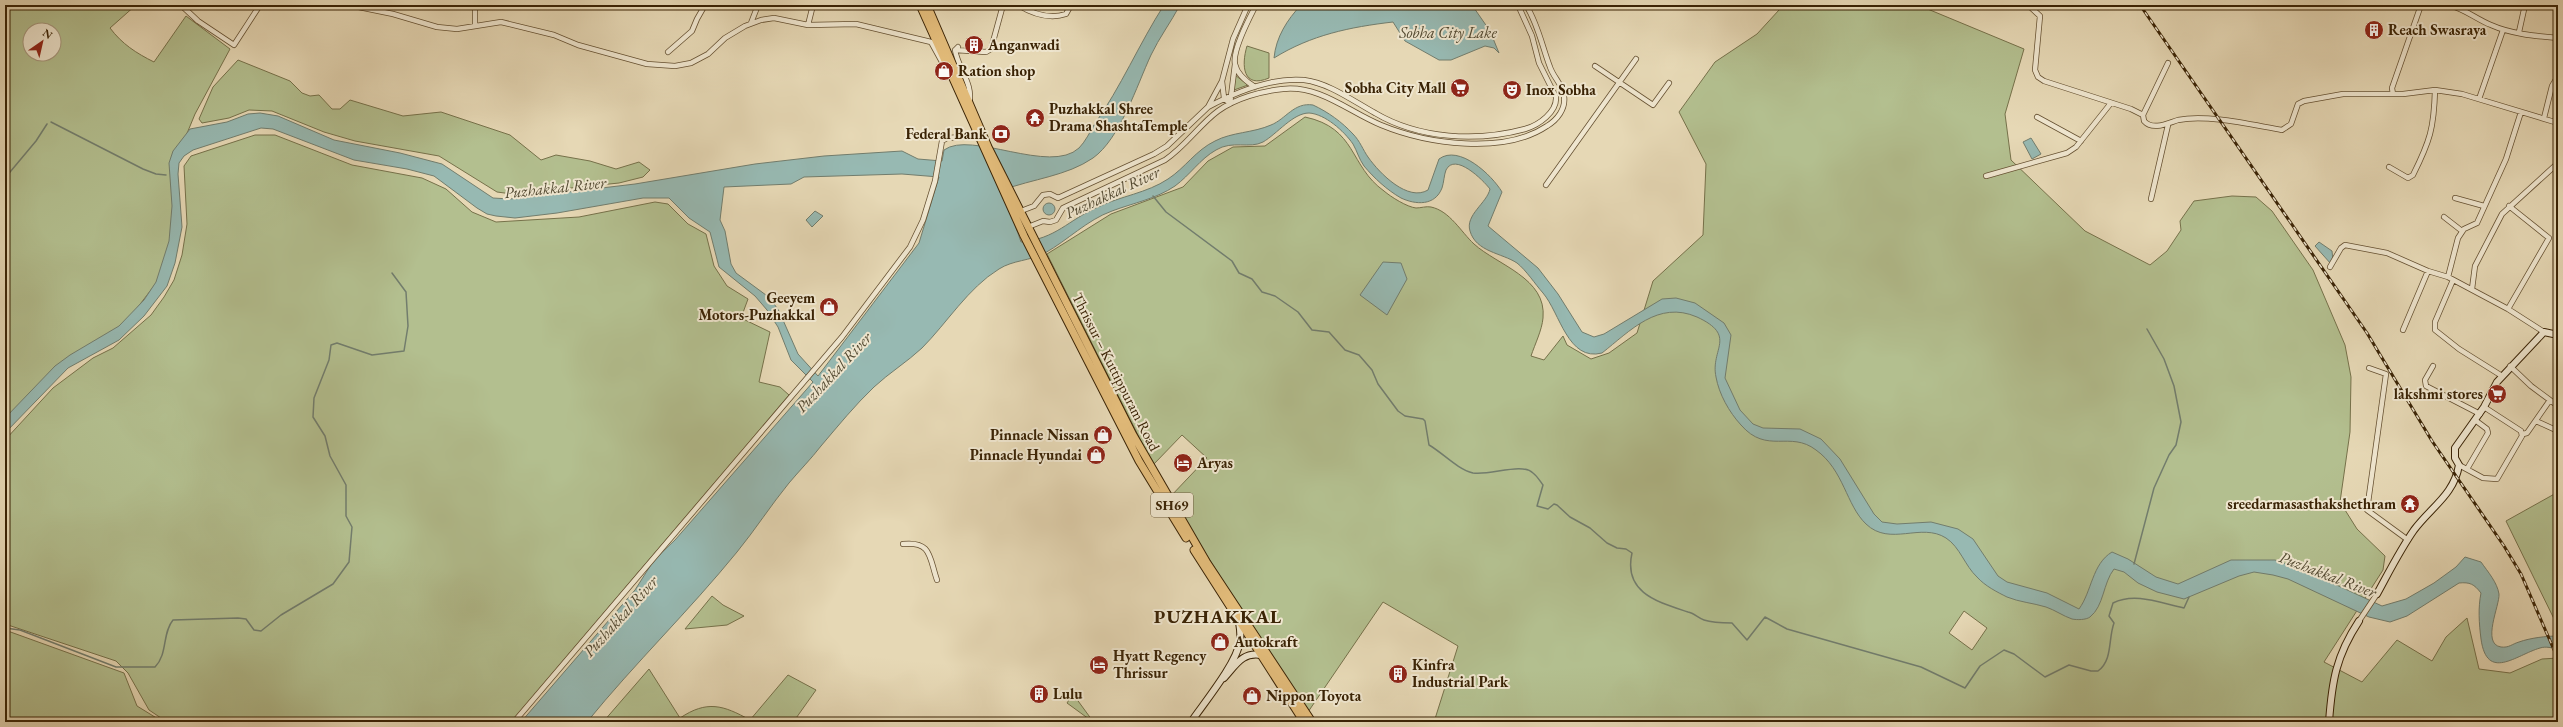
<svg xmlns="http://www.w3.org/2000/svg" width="2563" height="727" font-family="'EB Garamond',serif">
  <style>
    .green { fill: #b3bf8f; stroke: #76714a; fill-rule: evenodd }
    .water { fill: #97b9b2; stroke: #727d6d; fill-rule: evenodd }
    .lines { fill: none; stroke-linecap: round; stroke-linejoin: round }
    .stream { stroke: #727d6d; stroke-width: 1.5 }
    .street-casing { stroke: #655031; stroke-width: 6 }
    .secondary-casing { stroke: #3a2305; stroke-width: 8 }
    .primary-casing { stroke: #3a2305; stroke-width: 9 }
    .street { stroke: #efe6cf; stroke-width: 4.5 }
    .secondary { stroke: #efe6cf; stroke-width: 6 }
    .primary { stroke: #e3bc7a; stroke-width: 7 }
    .rail-casing { stroke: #3a2305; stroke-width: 3 }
    .rail { stroke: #efe6cf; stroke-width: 1.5; stroke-dasharray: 4.5; stroke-linecap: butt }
    .labels { text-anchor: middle; stroke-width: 4; stroke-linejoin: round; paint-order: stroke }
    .shield { fill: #efe6cf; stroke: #705e42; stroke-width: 1 }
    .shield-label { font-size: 14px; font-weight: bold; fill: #3a2305 }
    .poi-label { font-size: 15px; font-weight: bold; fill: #3a2305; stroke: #efe6cf; text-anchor: start }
    .street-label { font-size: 15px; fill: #3a2305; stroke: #efe6cf }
    .water-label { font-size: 16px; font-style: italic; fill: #514830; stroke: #efe6cf }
    .district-label { font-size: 19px; font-weight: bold; letter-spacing: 1px; fill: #3a2305; stroke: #efe6cf }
  </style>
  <rect width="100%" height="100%" fill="#e6d8b5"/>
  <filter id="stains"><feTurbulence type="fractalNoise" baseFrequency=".005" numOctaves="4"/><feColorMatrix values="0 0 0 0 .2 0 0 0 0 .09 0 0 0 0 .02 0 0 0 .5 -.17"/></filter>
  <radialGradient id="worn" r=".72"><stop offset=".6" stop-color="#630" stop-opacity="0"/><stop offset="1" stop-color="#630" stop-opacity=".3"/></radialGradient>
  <path class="green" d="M5,5H102L106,7L109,5H136L110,28C122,44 136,53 154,62L186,16L230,49L195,114L174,165L175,247L157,282L118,333L52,371L5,428ZM30,30H54V54H30Z
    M1774,5H1918L2024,49L2005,114L2011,160L2085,231L2150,265L2167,251L2181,230L2180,221L2194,201L2232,196L2256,197L2272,211L2313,270L2345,345L2351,377L2350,432L2340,502L2357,529L2385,556L2383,570L2324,662L2362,682L2397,640L2432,661L2446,637L2467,618L2479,669L2510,673L2542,659L2558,658V722H1434L1458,646L1383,602L1308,712L1259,638L1170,497L1207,458L1182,435L1153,465L1047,254L1111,214L1183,187L1208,161L1233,147L1265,146L1305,117C1357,128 1349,166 1384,191C1391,197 1407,207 1416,208C1421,208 1426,206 1431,207C1450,211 1461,232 1474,244C1497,265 1547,278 1543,318C1542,330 1535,344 1531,356L1544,360L1563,336L1567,345L1591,359L1609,353L1637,333L1653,281L1703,235L1706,164L1679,112L1715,62L1757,34L1779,10ZM1964,611L1987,628L1972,650L1949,633Z
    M1247,46L1269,53V78C1243,89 1241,66 1247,46Z
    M238,60L290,81L302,93L310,96L319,95L332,109H340L350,100L403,116L441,112L510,135L541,160L556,155L590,161L616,169L639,162L650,170L643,177L619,183L512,194L497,192L439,156L355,141L324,132L272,111L249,110L229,118L202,123L199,119L213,87Z
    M1235,75L1248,85L1234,90Z
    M255,135H275L352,165L422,178L446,189L472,212L496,222L579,217L655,202L668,204L688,224L706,234L714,266L727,286L748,299L741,318L770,332L759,382L780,387L789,395L511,722H167L149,710L128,673L116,661L5,624V440L53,388L93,358L113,348L151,315L164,297L174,280L182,255L187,224L184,166L191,156Z
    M2558,492V627L2506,521Z
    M712,596L723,605L744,616L727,625L685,629Z
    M5,630L124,673L137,706L163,722H5Z
    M649,669L680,718C707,700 723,705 750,720L788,675L816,690L794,721L795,722H603Z
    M1073,694L1092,720L1093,722L1067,703Z"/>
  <path class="water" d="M1164,5H1180C1171,22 1159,38 1151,55C1137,85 1120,139 1093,158C1067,176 1032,179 1003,190L1021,242C1056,239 1068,220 1098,207C1121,196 1147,193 1168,179C1185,168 1196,150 1215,141C1232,132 1253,133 1271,125C1286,119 1294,102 1313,105C1328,112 1342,122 1353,134C1360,141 1363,150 1368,157C1380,174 1408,202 1428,190L1439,159C1459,144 1492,175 1502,192L1488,226L1538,268L1558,294L1582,332L1594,337L1604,334L1662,299L1676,298L1695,303L1724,323L1731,335L1725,378L1740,410L1753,424L1763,428L1800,429L1821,439L1840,459L1874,514L1882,522L1897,524L1931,522L1958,529L1973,539L1998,576L2007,582L2047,593L2079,609C2092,591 2092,564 2112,552L2128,559L2156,577L2178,584L2231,560H2275L2304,570L2382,606L2406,599L2434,583L2456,567L2465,557L2481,562C2488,572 2497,582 2499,594C2500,605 2481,644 2501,647C2509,648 2512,644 2519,642C2530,638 2546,636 2558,636V649C2552,648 2546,646 2540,648C2516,655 2487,682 2481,639C2479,623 2478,608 2481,593C2474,584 2470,582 2459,583L2407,616L2390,622L2369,617L2288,579L2273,575L2254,572L2239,576L2184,599L2157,592L2138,583L2124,572L2114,569C2103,583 2104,606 2090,617C2086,620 2077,620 2072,619C2063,616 2055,610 2046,607C2033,603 2019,602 2007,597C1997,592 1985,586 1977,577C1965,566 1960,547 1946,538C1921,522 1890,547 1866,524C1846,505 1844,470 1816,450C1790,430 1767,455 1741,425C1729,412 1719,394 1716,377C1710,349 1738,336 1697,317C1658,300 1630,331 1602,353C1568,362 1560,313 1543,293C1535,284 1526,270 1517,263C1502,253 1476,252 1470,231C1465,215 1487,203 1490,189C1483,180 1455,152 1446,170C1444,175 1444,182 1442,188C1435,206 1416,205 1401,198C1387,190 1374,178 1364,166C1359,159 1357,151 1353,144C1344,131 1325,114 1309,113C1293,113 1277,134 1263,142C1250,149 1232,140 1216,150C1200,159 1190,175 1175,186C1156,199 1133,203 1112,211C1087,220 1068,240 1045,253C1030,261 1013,260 999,269C968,288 947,323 922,348C907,362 889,373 874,387C855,405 838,426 821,446C811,459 799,471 789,483C771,505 755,530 737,552C689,611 635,663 587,722H521L635,590L654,560L675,540L813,382L791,360L778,327L767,310L755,296L719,267L710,232L689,218L669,198H643L557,213L515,218L496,216L487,214L477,208L434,176L407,169L354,160L273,129L261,128L193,150L184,156L179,163L178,174L182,227L175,263L167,286L144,316L119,340L68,368L5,433V418L55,366L70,355L119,326L144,300L156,282L169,241L172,206L169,163L173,151L190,129L227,122L248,114L260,113L278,116L334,140L400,153L442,164L493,198L510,199L635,184L755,164L824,156L902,151L918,159L942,161L944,150C971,130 1050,175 1079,148C1085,142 1090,132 1094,125C1121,87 1139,44 1164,5ZM902,174L939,177L919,243L818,376L798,354L779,311L770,298L736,273L731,264L725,231L720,220L724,187L791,184L804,177Z
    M1301,5H1472L1490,31L1499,53L1494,48L1485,46L1451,60H1439L1405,41L1393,22C1350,27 1311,35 1274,58C1276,37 1287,20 1301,5Z
    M2031,138L2041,154L2032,159L2023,142Z
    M1043 209a6 6 0 1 1 12 0a6 6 0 1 1-12 0Z
    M815,211L823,216L812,227L806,220Z
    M2319,242L2332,251L2333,261L2331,264L2315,246Z
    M1383,262L1401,263L1407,279L1387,315L1360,295Z"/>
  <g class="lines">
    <path class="stream" d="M51,122L143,169L156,174L166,175
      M5,178L36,141L47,124
      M1153,196L1166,212L1232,261L1239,273L1252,279L1262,292L1275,296L1298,312L1312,330L1329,332L1345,350L1359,355L1372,370L1378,384L1398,411L1405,416L1423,419L1425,421L1429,445C1443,453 1457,469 1473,473C1490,476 1522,462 1533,473C1537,476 1540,481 1543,485L1537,506L1548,509L1554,504L1557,505L1570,517L1590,528L1607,543L1617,548L1626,549L1632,553C1623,593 1658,602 1688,612C1694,613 1698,618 1704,620C1713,623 1723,623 1732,623L1747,640L1765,617L1787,629L1921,667L1965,688L1980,666L2004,650L2014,654L2045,677L2069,665L2091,671H2098C2113,660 2108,639 2114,623L2109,616L2113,603C2135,592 2160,603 2184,608L2189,597
      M2134,564L2154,488L2169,455L2176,445L2181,422L2174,386L2164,359L2147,329
      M5,628L20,630L116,667H155C168,654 162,633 173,620L238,618L246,619L254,630L261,631L281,615L333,584L349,562L352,527L346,516V485L330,456L325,436L313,417L314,398L329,360L331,345L337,343L372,355L404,351L408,326L406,292L392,273"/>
    <defs>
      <path id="street" d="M181,5L198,21L234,45L260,5
        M349,5L393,14L437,27L457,29L501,22L554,35L578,45L647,64L675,66L691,63L708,54L725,38L745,26L761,20L774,18L808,25L856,24L931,42L942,62
        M747,5L757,8
        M1018,5C1033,14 1049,20 1066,14L1071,5
        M2028,5L2040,16L2035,70L2038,77L2044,81L2131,109L2143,115L2144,121C2153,131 2168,123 2178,120C2208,114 2252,125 2282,130L2291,124L2298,104L2304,101L2343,94H2403L2435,90L2462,94L2558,123
        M2449,5C2465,9 2476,19 2491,25C2511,34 2536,36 2558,38
        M751,23L758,5
        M475,25V5
        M808,25L813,5
        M2519,32L2525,5
        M958,47L955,50L986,52L991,49L1003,5
        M955,50C958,68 974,85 969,103
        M668,52L692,31L697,19L705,5
        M1595,66L1653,105L1669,83
        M1222,81L1224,98L1230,104L1235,64
        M1255,87C1247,82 1237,75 1235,64C1232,50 1250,17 1256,5
        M2393,94L2392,88L2421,5
        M2479,99L2503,30
        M1208,107C1236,92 1271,77 1304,80C1329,83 1353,101 1375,113C1419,139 1477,142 1525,129C1539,125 1557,112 1556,97L1539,63L1532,36L1518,5
        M2143,115L2168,63
        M2037,117L2081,141
        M2544,118L2552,86L2558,76
        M2389,167L2408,178L2413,175C2430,141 2434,128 2435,90
        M1986,176L2067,153L2076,147L2111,103
        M1546,185L1636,59
        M2455,198L2484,206
        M2151,199L2168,125
        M1021,211L1034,206L1043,195L1050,194L1058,198L1154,154L1167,146L1208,107L1222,81L1233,39L1248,5
        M2444,217L2462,231
        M1028,227L1043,221L1050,222L1056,220L1063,208L1165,160C1186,146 1199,125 1218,111C1236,98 1262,91 1283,89C1320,85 1349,112 1381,125C1427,144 1504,155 1547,126C1557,120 1566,109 1564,96C1563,85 1553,77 1550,67C1542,46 1538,24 1526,5
        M2330,267L2341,248L2345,245L2387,253L2428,271L2448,277L2508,309L2544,332
        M2448,277L2458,238L2464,229L2477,223L2506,159L2521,112
        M2453,280L2435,322V330L2459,349L2502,376
        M2472,289L2475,266L2502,214L2558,163
        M2508,309L2549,238L2509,206
        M2403,330L2428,271
        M2433,366L2425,380L2426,386L2480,414
        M2510,366L2531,386L2558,406
        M2369,368L2386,374L2367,510L2408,540
        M2536,421L2558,431
        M2523,434L2527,433L2550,400
        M2459,465L2483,478L2497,479L2522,436L2521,431L2484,407
        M2467,469L2488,433L2487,429L2475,420
        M903,544C932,541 929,557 937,580
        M2359,621L2377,594
        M514,722L842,337L910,247L923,220L935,181L942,141L947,138L978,136"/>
      <path id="secondary" d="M2377,594C2389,572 2400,550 2414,530C2431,507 2454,495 2459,465L2455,458V448L2484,407L2497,382L2544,332L2558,335
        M1224,678C1236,665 1242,652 1261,655
        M1191,722C1204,703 1237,663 1240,641C1241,635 1240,628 1239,622
        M2329,722C2332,681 2336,656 2359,621"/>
      <path id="primary" d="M920,5L1024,236L1139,461L1186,538
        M927,5L988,147L1133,435L1207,563L1312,722
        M1194,550L1304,722"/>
    </defs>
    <use href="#street" class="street-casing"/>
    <use href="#secondary" class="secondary-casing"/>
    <use href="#primary" class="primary-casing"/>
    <use href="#street" class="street"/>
    <use href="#secondary" class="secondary"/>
    <use href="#primary" class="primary"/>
    <defs>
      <path id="rail" d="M2140,5L2367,333L2432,441L2504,546L2521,574L2558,659"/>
    </defs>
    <use href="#rail" class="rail-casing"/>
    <use href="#rail" class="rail"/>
  </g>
  <defs>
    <symbol id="building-disc" viewBox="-11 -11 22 22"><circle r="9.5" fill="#8f2418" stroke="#efe6cf"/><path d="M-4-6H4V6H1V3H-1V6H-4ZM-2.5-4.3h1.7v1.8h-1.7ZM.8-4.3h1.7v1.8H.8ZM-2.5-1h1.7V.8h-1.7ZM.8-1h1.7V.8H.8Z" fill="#fff"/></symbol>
    <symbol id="shop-disc" viewBox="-11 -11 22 22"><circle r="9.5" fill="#8f2418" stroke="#efe6cf"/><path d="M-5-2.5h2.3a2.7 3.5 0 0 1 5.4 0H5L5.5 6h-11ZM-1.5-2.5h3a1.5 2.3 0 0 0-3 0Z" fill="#fff"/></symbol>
    <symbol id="supermarket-disc" viewBox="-11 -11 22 22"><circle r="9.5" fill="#8f2418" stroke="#efe6cf"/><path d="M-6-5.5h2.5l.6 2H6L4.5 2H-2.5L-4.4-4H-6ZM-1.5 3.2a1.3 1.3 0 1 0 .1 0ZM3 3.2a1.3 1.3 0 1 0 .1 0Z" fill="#fff"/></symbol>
    <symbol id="theatre-disc" viewBox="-11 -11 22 22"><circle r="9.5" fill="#8f2418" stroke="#efe6cf"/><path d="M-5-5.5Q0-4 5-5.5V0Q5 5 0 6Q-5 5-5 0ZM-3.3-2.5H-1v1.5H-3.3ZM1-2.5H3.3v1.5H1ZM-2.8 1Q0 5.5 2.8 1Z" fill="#fff"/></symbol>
    <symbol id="temple-disc" viewBox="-11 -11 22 22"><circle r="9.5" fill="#8f2418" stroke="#efe6cf"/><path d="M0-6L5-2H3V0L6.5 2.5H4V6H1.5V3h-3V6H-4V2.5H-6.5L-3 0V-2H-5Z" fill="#fff"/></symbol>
    <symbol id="bank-disc" viewBox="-11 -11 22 22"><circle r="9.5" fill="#8f2418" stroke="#efe6cf"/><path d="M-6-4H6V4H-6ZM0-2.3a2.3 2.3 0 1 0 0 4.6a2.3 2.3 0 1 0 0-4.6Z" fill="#fff"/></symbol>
    <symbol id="hotel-disc" viewBox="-11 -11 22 22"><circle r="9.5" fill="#8f2418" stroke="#efe6cf"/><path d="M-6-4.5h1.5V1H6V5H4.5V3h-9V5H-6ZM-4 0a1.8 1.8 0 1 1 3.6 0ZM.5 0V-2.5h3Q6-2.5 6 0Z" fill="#fff"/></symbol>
  </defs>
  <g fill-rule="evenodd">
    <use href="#building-disc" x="2363" y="19" width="22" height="22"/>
    <use href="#building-disc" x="963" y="34" width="22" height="22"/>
    <use href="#shop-disc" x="933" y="60" width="22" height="22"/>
    <use href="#supermarket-disc" x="1449" y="77" width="22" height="22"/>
    <use href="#theatre-disc" x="1501" y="79" width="22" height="22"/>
    <use href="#temple-disc" x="1024" y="107" width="22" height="22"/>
    <use href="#bank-disc" x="990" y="123" width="22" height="22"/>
    <use href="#shop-disc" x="818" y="296" width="22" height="22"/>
    <use href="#supermarket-disc" x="2486" y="383" width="22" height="22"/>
    <use href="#shop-disc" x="1092" y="424" width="22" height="22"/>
    <use href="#shop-disc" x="1085" y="444" width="22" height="22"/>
    <use href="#hotel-disc" x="1172" y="452" width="22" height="22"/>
    <use href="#temple-disc" x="2399" y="493" width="22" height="22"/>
    <use href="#shop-disc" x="1209" y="631" width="22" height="22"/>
    <use href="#hotel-disc" x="1088" y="654" width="22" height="22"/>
    <use href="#building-disc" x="1387" y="663" width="22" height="22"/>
    <use href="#building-disc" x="1028" y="683" width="22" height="22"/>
    <use href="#shop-disc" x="1241" y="685" width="22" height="22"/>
  </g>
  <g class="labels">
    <rect class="shield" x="1151" y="493" width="42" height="24" rx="3"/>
    <g class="shield-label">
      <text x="1172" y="510">SH69</text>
    </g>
    <g class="poi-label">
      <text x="2388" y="35">Reach Swasraya</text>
      <text x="988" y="50">Anganwadi</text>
      <text x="958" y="76">Ration shop</text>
      <text x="1446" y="93" text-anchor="end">Sobha City Mall</text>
      <text x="1526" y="95">Inox Sobha</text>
      <text x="1049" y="114">Puzhakkal Shree<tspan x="1049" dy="17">Drama ShashtaTemple</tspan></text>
      <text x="987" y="139" text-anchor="end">Federal Bank</text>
      <text x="815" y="303" text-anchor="end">Geeyem<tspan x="815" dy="17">Motors-Puzhakkal</tspan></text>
      <text x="2483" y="399" text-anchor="end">lakshmi stores</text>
      <text x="1089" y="440" text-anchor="end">Pinnacle Nissan</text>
      <text x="1082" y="460" text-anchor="end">Pinnacle Hyundai</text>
      <text x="1197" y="468">Aryas</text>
      <text x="2396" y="509" text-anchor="end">sreedarmasasthakshethram</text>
      <text x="1234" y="647">Autokraft</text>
      <text x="1113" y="661">Hyatt Regency<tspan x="1113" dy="17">Thrissur</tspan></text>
      <text x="1412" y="670">Kinfra<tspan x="1412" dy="17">Industrial Park</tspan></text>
      <text x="1053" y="699">Lulu</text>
      <text x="1266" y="701">Nippon Toyota</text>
    </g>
    <g class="street-label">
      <text transform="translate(1116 372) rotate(63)" y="5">Thrissur – Kuttippuram Road</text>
    </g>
    <g class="water-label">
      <text x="1448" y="38">Sobha City Lake</text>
      <text transform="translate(555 187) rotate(-6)" y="6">Puzhakkal River</text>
      <text transform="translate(1112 192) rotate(-25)" y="6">Puzhakkal River</text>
      <text transform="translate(833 372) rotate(-47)" y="6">Puzhakkal River</text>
      <text transform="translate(2328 574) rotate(21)" y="6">Puzhakkal River</text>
      <text transform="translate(620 616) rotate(-48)" y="6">Puzhakkal River</text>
    </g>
    <g class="district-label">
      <text x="1218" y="623">PUZHAKKAL</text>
    </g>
  </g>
  <rect width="2563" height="727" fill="none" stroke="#e6d8b5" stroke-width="20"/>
  <rect x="6" y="6" width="2551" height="715" fill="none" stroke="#3a2305" stroke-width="2"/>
  <rect x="10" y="10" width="2543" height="707" fill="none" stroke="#3a2305"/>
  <g transform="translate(42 42) rotate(34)"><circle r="19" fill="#efe6cf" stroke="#a7987e"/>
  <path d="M0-3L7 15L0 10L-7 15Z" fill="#8f2418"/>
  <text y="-6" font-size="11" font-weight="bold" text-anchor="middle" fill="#3a2305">N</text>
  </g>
  <rect width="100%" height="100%" filter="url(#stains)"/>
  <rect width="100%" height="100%" fill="url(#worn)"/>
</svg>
